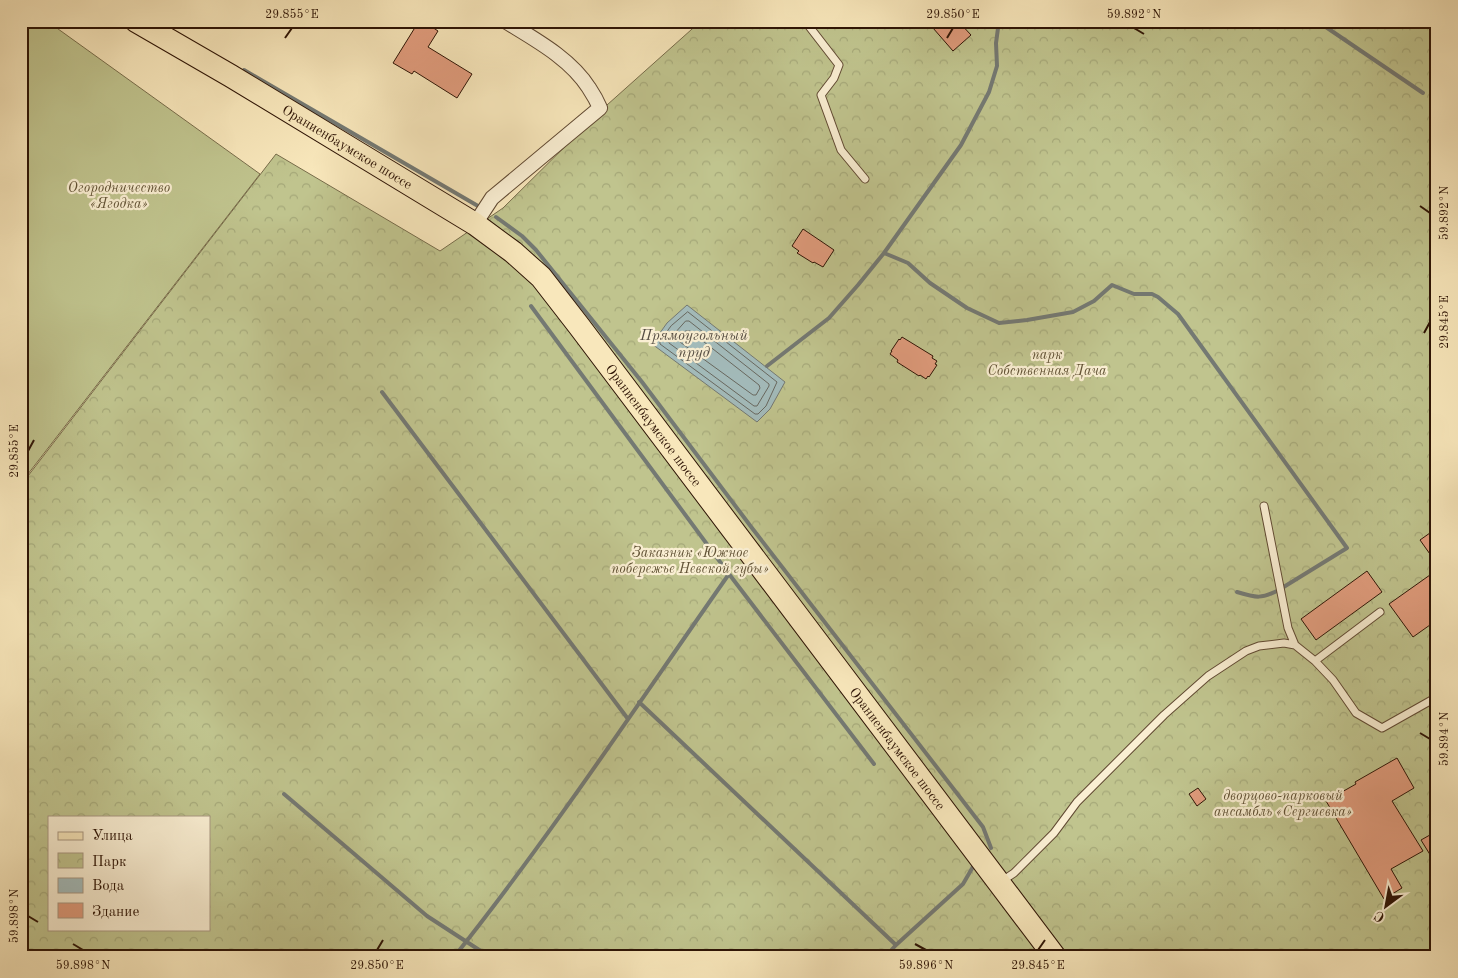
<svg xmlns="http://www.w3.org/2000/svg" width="1458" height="978" font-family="'Old Standard TT',serif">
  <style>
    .park { fill: url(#park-crowns); stroke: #776c4a; fill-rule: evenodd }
    .garden { fill: #c0c48e; stroke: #776c4a }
    .water { fill: #a3bcbc; stroke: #747973 }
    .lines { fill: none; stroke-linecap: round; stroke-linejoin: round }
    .shore { stroke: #686860; stroke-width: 1 }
    .stream { stroke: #747973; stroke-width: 4 }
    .building { fill: #e19c7d; stroke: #2e1405 }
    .lane-casing { stroke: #604932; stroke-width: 9 }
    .street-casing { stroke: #604932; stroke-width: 16 }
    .primary-casing { stroke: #2e1405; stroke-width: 24 }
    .lane { stroke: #faefd3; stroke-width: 7 }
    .street { stroke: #faefd3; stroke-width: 14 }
    .primary { stroke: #f8e7bb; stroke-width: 22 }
    .ticks { fill: none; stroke: #2e1405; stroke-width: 2 }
    .labels { text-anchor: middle; stroke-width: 4.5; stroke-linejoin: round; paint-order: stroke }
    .street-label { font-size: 14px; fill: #2e1405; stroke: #faefd3 }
    .park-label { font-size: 14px; font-style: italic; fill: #615235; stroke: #faefd3 }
    .water-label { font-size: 15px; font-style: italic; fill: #574f45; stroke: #faefd3 }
    .neatline { fill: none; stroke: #2e1405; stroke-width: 2 }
    .ticks-label { font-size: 12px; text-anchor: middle; fill: #2e1405 }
  </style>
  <defs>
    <pattern id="park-crowns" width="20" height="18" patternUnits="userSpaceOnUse" patternTransform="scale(1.25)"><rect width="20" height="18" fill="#c0c48e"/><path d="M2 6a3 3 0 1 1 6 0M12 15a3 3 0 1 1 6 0" fill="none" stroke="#a5a879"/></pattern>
  </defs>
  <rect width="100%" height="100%" fill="#f8e7bb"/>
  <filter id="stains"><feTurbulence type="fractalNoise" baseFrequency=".004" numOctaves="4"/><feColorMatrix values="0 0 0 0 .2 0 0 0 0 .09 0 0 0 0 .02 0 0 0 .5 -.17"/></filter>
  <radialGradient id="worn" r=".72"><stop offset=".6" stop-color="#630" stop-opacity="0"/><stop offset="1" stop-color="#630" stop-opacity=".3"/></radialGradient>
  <path class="park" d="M701,21H1437V957H21V485L276,154L440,251L503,208L607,105ZM49,817H209V929H49Z"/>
  <path class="garden" d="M21,21H47L260,174L21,483Z"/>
  <path class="water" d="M687,305L785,382L770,409L757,422L652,344L667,323Z"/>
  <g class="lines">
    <path class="shore" d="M688,312L777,382L766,406L758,414H755L660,344V341L671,326Z
      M686,321H689L769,384V386L757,406H754L669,343V340Z
      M686,331H690L759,385L760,388L756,395H753L680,342L679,338Z"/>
    <path class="stream" d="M1317,21L1423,93
      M244,70L478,206
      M496,217L522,236L536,250L642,382L752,528L983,827L991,848
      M884,253L908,263L930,283L967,308L999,323L1027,320L1073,312L1094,301L1112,285L1134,294H1152L1158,297L1178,314L1347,548L1282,588
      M531,306L729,574L874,764
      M767,366L829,318L858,285L884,253L961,145L989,92L997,66L996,43L999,21
      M382,392L628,719
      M1237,592C1257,598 1261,599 1279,590
      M639,702L896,945L963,884L974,865
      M284,794L427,916L490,957
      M454,957C552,834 639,702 729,574
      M885,957L896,945"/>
  </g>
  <path class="building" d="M419,21H423L438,31L428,47L472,74L457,98L414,71L412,74L393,63Z
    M940,21H958L971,35L953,51L933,28Z
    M803,229L834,250L823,267L814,262L813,263L797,253L799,251L792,246Z
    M902,337L933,356L932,358L937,361L935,364L937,365L929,377L928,376L926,379L920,375L919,376L897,362L898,360L890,354L892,351H891L899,339L900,340Z
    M1437,528V564L1420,540Z
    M1437,570V620L1413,637L1389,604Z
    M1367,571L1382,592L1316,640L1301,619Z
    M1397,758L1414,788L1392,801L1423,851L1391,869L1402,888L1384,899L1326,801L1356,784L1355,782Z
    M1198,788L1206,799L1197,806L1189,794Z
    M1437,831V866L1421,840Z"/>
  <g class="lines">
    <defs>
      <path id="lane" d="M805,21L839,65L834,78L821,95L841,150L865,179
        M1264,506L1288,628L1295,645
        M1315,661L1380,612
        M1002,881L1014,873L1054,833L1077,802L1164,715L1208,676L1246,651L1259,646L1284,643L1295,645L1315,661L1333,680L1356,713L1382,728L1437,697"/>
      <path id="street" d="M475,224L492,198L600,108C597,101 593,94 589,88C570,58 534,39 505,21"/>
      <g id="primary">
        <path id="s1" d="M136,21L231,76L475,224L513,252L541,277L579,326L1055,957"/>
      </g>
    </defs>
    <use href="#lane" class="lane-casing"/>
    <use href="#street" class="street-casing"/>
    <use href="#primary" class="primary-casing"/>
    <use href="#lane" class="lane"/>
    <use href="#street" class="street"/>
    <use href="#primary" class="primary"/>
  </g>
  <path class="ticks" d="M1134,28L1144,34M285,38L292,28M947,38L953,28M1420,206L1430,213M1424,333L1430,322M28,451L34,440M1420,733L1430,739M28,916L38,922M73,944L83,950M915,944L926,950M377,950L383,940M1038,950L1045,940"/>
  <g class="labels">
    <g class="street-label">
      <text dy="5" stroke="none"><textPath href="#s1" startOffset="246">Ораниенбаумское шоссе</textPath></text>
      <text dy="5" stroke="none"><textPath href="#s1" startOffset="666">Ораниенбаумское шоссе</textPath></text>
      <text dy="5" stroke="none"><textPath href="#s1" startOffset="1071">Ораниенбаумское шоссе</textPath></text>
    </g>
    <g class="park-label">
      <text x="119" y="192">Огородничество<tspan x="119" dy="16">«Ягодка»</tspan></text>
      <text x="1047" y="359">парк<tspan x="1047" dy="16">Собственная Дача</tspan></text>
      <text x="690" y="557">Заказник «Южное<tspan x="690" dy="16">побережье Невской губы»</tspan></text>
      <text x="1283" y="800">дворцово-парковый<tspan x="1283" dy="16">ансамбль «Сергиевка»</tspan></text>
    </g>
    <g class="water-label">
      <text x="694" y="340">Прямоугольный<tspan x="694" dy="17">пруд</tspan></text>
    </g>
  </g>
  <rect width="1458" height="978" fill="none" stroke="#f8e7bb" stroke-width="55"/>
  <rect x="48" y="816" width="162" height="115" fill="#faefd3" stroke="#a89781"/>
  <rect x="58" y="832" width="25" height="8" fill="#f8e7bb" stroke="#a89781"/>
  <text x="92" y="840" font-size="15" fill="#2e1405">Улица</text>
  <rect x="58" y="853" width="25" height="15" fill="url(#park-crowns)" stroke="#a89781"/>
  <text x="92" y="866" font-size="15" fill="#2e1405">Парк</text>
  <rect x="58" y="878" width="25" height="15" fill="#a3bcbc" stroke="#a89781"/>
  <text x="92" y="890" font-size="15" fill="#2e1405">Вода</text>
  <rect x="58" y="903" width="25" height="15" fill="#e19c7d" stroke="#a89781"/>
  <text x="92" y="916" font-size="15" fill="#2e1405">Здание</text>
  <g transform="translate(1386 906) rotate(212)" stroke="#faefd3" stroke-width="4" paint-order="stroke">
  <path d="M0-4L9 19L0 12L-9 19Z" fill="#2e1405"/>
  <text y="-8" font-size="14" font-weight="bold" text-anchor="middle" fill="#2e1405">С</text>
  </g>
  <rect x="28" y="28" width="1402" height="922" class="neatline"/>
  <g class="ticks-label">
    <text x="292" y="18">29.855°E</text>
    <text x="953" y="18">29.850°E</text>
    <text x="1134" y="18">59.892°N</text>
    <text transform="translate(1444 213) rotate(-90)" y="4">59.892°N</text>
    <text transform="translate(1444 322) rotate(-90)" y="4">29.845°E</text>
    <text transform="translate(14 451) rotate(-90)" y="4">29.855°E</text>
    <text transform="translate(1444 739) rotate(-90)" y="4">59.894°N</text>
    <text transform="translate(14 916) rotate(-90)" y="4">59.898°N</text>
    <text x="83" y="969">59.898°N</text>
    <text x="377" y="969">29.850°E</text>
    <text x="926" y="969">59.896°N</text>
    <text x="1038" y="969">29.845°E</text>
  </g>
  <rect width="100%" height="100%" filter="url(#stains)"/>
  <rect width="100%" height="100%" fill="url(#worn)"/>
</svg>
